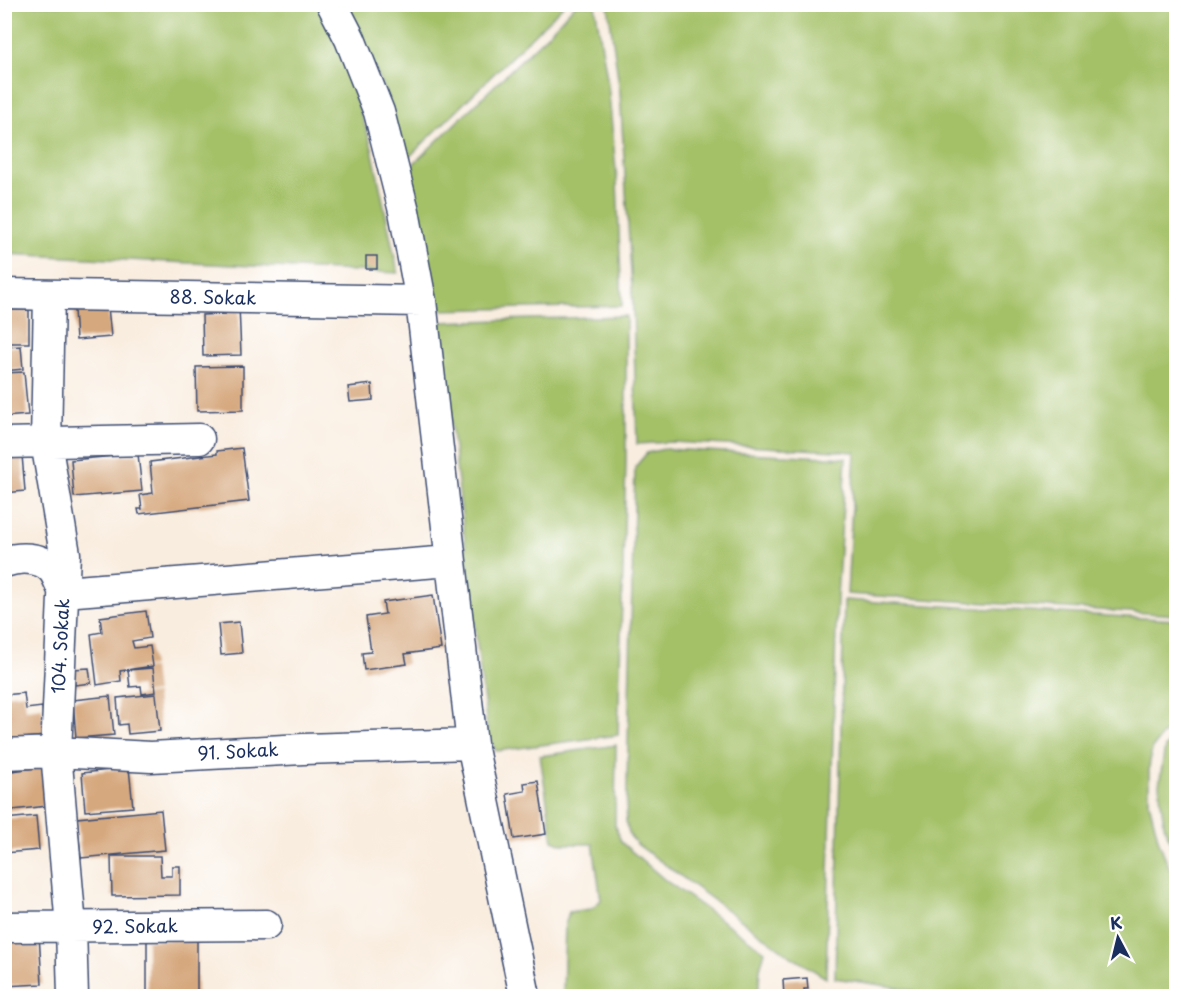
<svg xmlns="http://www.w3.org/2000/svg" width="1181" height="1001" font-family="'Playpen Sans',sans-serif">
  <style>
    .green { fill: #a4c168; stroke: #607863; stroke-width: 1.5 }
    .building { fill: #d6a87e }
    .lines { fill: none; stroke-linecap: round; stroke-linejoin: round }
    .minor-casing { stroke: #3c4c71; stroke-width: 33 }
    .minor { stroke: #fff; stroke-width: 30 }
    .labels { text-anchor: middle; stroke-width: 4.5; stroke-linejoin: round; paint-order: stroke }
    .street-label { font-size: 18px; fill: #1b2f5e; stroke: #fff }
  </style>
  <rect width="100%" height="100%" fill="#fff"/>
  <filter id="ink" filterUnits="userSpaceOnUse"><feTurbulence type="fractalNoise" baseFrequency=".0167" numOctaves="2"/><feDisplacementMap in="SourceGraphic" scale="12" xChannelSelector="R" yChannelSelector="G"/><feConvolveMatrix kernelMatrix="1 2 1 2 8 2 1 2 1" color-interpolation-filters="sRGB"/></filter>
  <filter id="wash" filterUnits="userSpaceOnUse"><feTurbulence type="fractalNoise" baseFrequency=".008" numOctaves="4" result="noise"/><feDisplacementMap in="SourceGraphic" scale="24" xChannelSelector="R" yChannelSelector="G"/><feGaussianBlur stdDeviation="1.35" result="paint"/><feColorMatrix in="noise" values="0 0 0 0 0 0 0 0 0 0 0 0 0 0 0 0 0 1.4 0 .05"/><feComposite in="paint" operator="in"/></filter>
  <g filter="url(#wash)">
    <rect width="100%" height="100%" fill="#f9eddf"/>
    <path class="green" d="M4,5H321L329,18L371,144L398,273L5,254Z
      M347,5H564L407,159L384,90Z
      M575,5H595L608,84L617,181L622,306L437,310L410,167L546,36Z
      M608,5H1176V615L847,594L855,452L672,442L637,444L633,306L620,93Z
      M626,316V462L618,735L496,751L488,736L439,322Z
      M664,449L846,458L837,596L826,978L790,956L638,845L630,836L626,822L635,467L647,453Z
      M844,600L1176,620V725L1163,734L1152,749L1149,768V802L1159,842L1176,884V996H935L894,987L835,978Z
      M1176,736V857L1164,825L1159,785L1165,747Z
      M616,745L615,825L621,842L665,880L765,951L760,969L758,996H563L565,925L569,912L591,909L601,900L593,844H563L553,840L540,756Z"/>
    <g id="blocks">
      <path class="building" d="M366,256H377V269H366Z
        M225,305H239L241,355L203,356L202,315L225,314Z
        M108,307L111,337L76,340L74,310Z
        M4,310H29V343H4Z
        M21,346L23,369L4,371V347Z
        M243,366V410L197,411L196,367Z
        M24,372L28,415L4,417V373Z
        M372,384L373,400L350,402L348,387Z
        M242,448L249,501L139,514L138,509H142L140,495L153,493L150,462L217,454V451Z
        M138,454L142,491L74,497L71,460Z
        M22,455L25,491L4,493V457Z
        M433,595L441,649L405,654L407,664L364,670L362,653L371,652L366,617L385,614L383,602Z
        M146,611L150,638L132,641L134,648L150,646L153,666L120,671L121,681L97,685L91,634L102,632L100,617Z
        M239,622L242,653L221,655L218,624Z
        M89,668L91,683L75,685L73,669Z
        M153,668L156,692L142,694L141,686L130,687L128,670Z
        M24,693L26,709L42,707L45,736L4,740V695Z
        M156,694L160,731L128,734L127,724L119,725L117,698Z
        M110,696L114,735L76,738L73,700Z
        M43,767L47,806L4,811V772Z
        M129,768L133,807L85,811L82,773Z
        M538,781L546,834L514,839L507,794L525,791L524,783Z
        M161,810L165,850L81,858L77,818Z
        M36,816L39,850L4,853V819Z
        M111,856H160L161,876H172V866H180V895L112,896Z
        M39,934L42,984L4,986V937Z
        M147,940H197V996H147Z
        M807,978L808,989H804L805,996H784L783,980Z"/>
    </g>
  </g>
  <g filter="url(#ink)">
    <use href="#blocks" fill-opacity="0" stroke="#3c4c71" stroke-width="1.5"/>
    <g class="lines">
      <defs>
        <path id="minor" d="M332,4L350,39L379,112L404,211L421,301L472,744L525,996
          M4,294L421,301
          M49,296L46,442L65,554L56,752L71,927L73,996
          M4,443L199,439
          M4,562C19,557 40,556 52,569C57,574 60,585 64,592L450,561
          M4,754L56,752L151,757L303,749L472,744
          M4,927L266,925"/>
      </defs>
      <use href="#minor" class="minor-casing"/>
      <use href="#minor" class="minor"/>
    </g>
  </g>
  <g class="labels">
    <g class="street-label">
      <text transform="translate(213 298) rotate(1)" y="6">88. Sokak</text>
      <text transform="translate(61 646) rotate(-87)" y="6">104. Sokak</text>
      <text transform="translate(238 752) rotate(-3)" y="6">91. Sokak</text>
      <text transform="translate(135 927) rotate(-1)" y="6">92. Sokak</text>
    </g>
  </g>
  <rect width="1181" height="1001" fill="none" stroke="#fff" stroke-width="24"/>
  <g transform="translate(1118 938) rotate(353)" stroke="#ffffff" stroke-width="4.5" paint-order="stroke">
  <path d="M0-4.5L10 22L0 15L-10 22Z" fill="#1b2f5e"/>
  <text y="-9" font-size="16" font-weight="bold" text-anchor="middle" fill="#1b2f5e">K</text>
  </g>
</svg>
